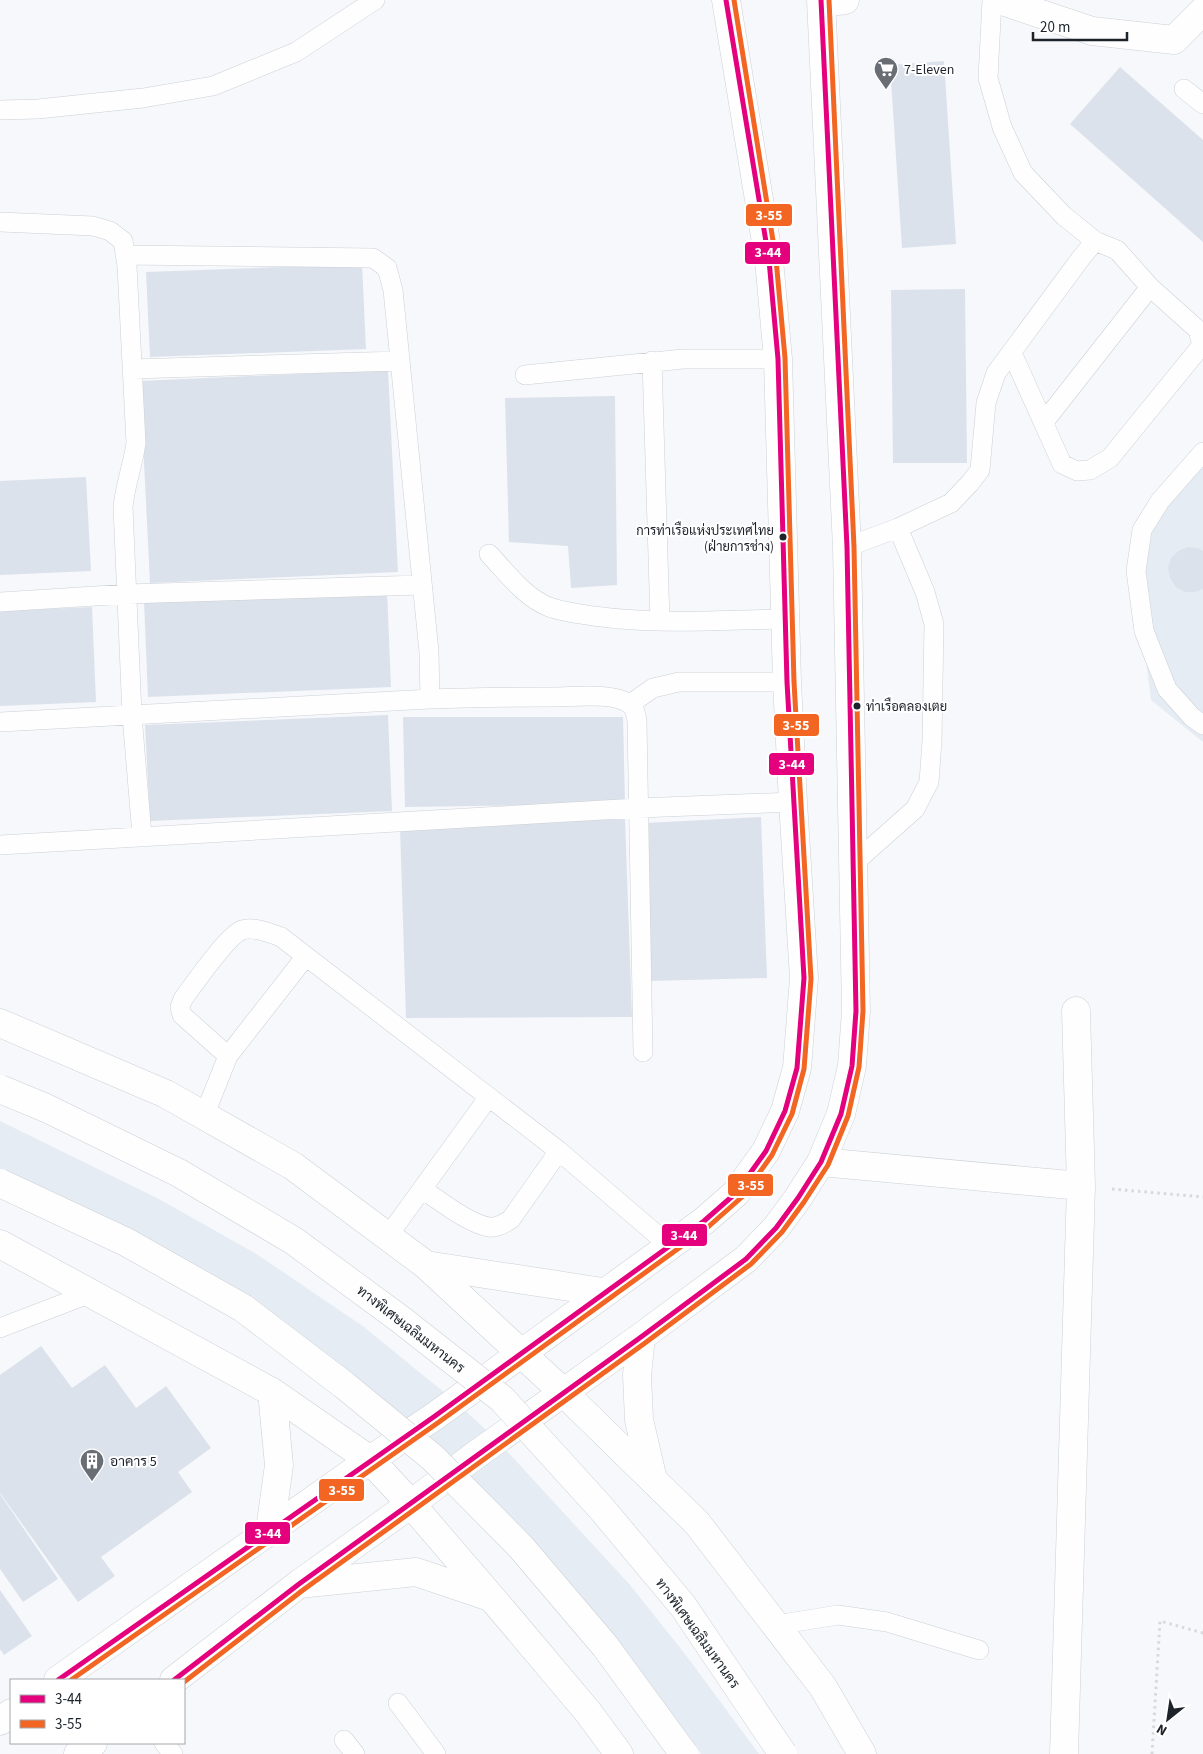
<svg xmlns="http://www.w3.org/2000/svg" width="1203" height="1754" font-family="'Source Sans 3',Sarabun,sans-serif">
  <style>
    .built { fill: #e6ecf4 }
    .building { fill: #dce2eb }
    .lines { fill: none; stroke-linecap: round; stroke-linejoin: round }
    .service-casing { stroke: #ccd0d5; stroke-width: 20 }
    .minor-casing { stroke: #ccd0d5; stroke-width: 29 }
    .tertiary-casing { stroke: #ccd0d5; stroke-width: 29 }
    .motorway-casing { stroke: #ccd0d5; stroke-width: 29 }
    .path { stroke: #d7d9da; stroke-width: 3; stroke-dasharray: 2.5 4; stroke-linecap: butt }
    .service { stroke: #fefefe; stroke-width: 19 }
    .minor { stroke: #fefefe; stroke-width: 28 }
    .tertiary { stroke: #fefefe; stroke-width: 28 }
    .motorway { stroke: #fefefe; stroke-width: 28 }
    .motorway-bridge-casing { stroke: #ccd0d5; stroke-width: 29; stroke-linecap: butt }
    .motorway-bridge { stroke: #fefefe; stroke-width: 28 }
    .bus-1-casing { stroke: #fff; stroke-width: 9 }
    .bus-2-casing { stroke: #fff; stroke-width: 9 }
    .bus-1 { stroke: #e5007d; stroke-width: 5 }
    .bus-2 { stroke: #f26522; stroke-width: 5 }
    .bus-dot { fill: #1c232b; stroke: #fff; stroke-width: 2 }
    .labels { text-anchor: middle; stroke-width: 4; stroke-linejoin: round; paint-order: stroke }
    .bus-label { font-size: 13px; fill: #1c232b; stroke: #fff; text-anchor: end }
    .poi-label { font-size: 14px; fill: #1c232b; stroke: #fff; text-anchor: start }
    .street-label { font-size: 14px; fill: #1c232b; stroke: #fff }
    .line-badge { stroke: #fff; stroke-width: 2 }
    .badge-label { font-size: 14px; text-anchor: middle; font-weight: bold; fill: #fff }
  </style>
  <rect width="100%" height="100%" fill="#f6f8fb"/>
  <path class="built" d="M1203,457V742L1151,700L1132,549Z
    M0,1121L159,1199L258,1255L364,1327L451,1398L494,1437L630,1585L685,1654L759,1754H701L648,1682L420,1433L0,1173Z"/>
  <path class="building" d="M944,61L956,244L902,248L890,65Z
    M1120,67L1203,140V242L1070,124Z
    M362,264L366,349L150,357L146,272Z
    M965,289L967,463H893L891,290Z
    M388,370L398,572L150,583L140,381Z
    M615,396L617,585L571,588L568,546L509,542L505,398Z
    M86,477L91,571L0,575V481Z
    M1188,547L1198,548L1203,551V589L1195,592H1185L1176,587L1170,578L1168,568L1171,558L1178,551Z
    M387,591L391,687L148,697L144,601Z
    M92,607L96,702L0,706V611Z
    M388,715L392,811L150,821L145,725Z
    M403,717H623L625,804L405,807Z
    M761,817L767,978L650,981L646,823Z
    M625,819L632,1017L406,1018L400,826Z
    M41,1346L72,1388L105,1365L136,1408L166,1386L211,1448L178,1472L192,1492L101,1557L115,1576L78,1602L0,1493V1375Z
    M0,1494L58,1579L23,1602L0,1569Z
    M0,1590L32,1636L4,1655L0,1649Z"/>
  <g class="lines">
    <defs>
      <path id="service" d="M992,0L988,78L1002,127L1023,173L1064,216L1095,241
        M1184,89L1203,104
        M0,110L38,109L143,98L213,86L296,52L375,0
        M0,222L93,226L110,231L123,241L127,266L136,443C133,465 125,485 123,507L132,715L142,836
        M125,255L373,258L387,268L393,290L429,652L430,699C472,697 513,697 554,697C575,697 612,692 630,704C635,708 636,715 637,721L643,1052
        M652,361L660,621
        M132,369L400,361
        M525,375L683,359H778
        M1044,422L1150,287
        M1203,452L1160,501L1142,530L1136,571L1144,631L1167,689L1192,717L1203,725
        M847,547L898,528L951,503L970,483L980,470L986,403L996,373L1081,258L1095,241L1117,250L1150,287L1198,330L1202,345L1110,458L1090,470L1077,471L1062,464L1012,353
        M489,554C507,573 524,597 549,607C563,612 580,614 594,616C657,625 722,620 786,619
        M0,602L127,594L421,585
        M630,704L653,688L679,682H787
        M0,722L430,699
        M0,845L638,808L793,802
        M853,864L915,809L929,782L932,741L934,624L925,592L898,528
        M228,1056L182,1015L180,1007L183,999C194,984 228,935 242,930C254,926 270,933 281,937L559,1151L670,1246
        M204,1116L228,1056L306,956
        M422,1189C439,1200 469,1224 489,1227C497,1228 504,1224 511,1219L559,1151
        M388,1236L488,1098
        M0,1328L91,1293
        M776,1625L838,1615L887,1622L979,1650
        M398,1703L436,1754
        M344,1740L355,1754
        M164,1743L173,1754"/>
      <path id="minor" d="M999,0L1092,31L1174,40L1203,11
        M822,3L845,0
        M1076,1011L1081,1186
        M821,1162L1081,1186L1064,1754"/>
      <path id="tertiary" d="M58,1680L370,1460L435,1416L704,1221L736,1193L766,1151L785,1111L797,1068L804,978L793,802L787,682L778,359L769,260L726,0
        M174,1680L299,1584L411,1504L477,1454L641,1337L746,1259L776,1228L798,1198L821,1162L841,1114L852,1066L856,1011L847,547L821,0
        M0,1721L11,1713
        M78,1754L93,1743"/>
      <path id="motorway" d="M0,1023L166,1094L293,1166L426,1265L563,1392L697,1523L823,1687L862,1754
        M0,1244L272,1392L370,1460L411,1504L508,1617L588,1712L619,1754
        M426,1265L603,1292
        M641,1337L637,1375L639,1420L653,1480
        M270,1530L279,1465L272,1392
        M299,1584L416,1572L490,1597"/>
    </defs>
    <use href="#service" class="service-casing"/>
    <use href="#minor" class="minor-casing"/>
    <use href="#tertiary" class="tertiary-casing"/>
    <use href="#motorway" class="motorway-casing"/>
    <path class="path" d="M1112,1189L1203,1197
      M1152,1754L1160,1621L1203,1633"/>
    <use href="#service" class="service"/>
    <use href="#minor" class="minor"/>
    <use href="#tertiary" class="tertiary"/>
    <use href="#motorway" class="motorway"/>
    <defs>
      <path id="motorway-bridge" d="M0,1089L46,1108L179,1173L294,1241L400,1319L502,1399L601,1508L683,1606L783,1754
        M0,1183L126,1242L243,1308L344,1385L433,1458L520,1546L605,1646L684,1754"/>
    </defs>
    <use href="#motorway-bridge" class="motorway-bridge-casing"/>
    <use href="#motorway-bridge" class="motorway-bridge"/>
    <defs>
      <path id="bus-1" d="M58,1680L435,1416L704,1221L736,1193L766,1151L785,1111L797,1068L804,978L787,682L778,359L769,260L726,0
        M174,1680L299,1584L641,1337L746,1259L776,1228L798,1198L821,1162L841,1114L852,1066L856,1011L847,547L821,0"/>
      <path id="bus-2" d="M71,1680L439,1422L708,1227L742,1197L772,1155L792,1114L804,1069L811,979L794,682L785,358L776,259L734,0
        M184,1682L303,1590L645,1343L751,1264L782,1232L804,1202L828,1165L848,1116L859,1067L863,1011L854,547L829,0"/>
    </defs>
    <use href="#bus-1" class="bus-1-casing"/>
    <use href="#bus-2" class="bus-2-casing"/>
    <use href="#bus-1" class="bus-1"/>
    <use href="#bus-2" class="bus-2"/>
  </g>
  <defs>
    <symbol id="supermarket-pin" viewBox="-11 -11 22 30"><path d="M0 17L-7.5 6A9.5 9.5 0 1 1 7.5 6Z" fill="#686e74" stroke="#fff"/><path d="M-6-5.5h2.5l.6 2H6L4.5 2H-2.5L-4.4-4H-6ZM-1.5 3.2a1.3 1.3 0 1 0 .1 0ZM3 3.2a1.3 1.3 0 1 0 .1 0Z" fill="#fff"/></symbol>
    <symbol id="building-pin" viewBox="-11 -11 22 30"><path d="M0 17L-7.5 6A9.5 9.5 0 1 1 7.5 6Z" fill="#686e74" stroke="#fff"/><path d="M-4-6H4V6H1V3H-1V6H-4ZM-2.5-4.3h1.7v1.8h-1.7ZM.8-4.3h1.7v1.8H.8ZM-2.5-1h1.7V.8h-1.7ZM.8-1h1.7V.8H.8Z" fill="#fff"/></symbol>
  </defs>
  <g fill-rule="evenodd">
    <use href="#supermarket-pin" x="872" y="55" width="28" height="38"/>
    <use href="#building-pin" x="78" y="1447" width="28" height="38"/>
  </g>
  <g class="bus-dot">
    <circle cx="783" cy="537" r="4.5"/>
    <circle cx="857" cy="706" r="4.5"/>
  </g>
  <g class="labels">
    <g class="bus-label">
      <text x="774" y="535">การท่าเรือแห่งประเทศไทย<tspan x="774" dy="16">(ฝ่ายการช่าง)</tspan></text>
      <text x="866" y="711" text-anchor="start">ท่าเรือคลองเตย</text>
    </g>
    <g class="poi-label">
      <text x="904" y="74">7-Eleven</text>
      <text x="110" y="1466">อาคาร 5</text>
    </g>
    <g class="street-label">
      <text transform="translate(411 1329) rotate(38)" y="5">ทางพิเศษเฉลิมมหานคร</text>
      <text transform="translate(698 1633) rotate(54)" y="5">ทางพิเศษเฉลิมมหานคร</text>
    </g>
  </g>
  <g class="line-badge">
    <rect x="745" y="203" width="48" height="24" rx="5" fill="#f26522"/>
    <rect x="744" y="241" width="47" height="24" rx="5" fill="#e5007d"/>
    <rect x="773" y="713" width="47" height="24" rx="5" fill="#f26522"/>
    <rect x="768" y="752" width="47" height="24" rx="5" fill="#e5007d"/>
    <rect x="727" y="1173" width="47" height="24" rx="5" fill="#f26522"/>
    <rect x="661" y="1223" width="47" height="24" rx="5" fill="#e5007d"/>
    <rect x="318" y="1478" width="47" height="24" rx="5" fill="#f26522"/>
    <rect x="244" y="1521" width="47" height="24" rx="5" fill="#e5007d"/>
  </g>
  <g class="badge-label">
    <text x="769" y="220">3-55</text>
    <text x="768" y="257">3-44</text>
    <text x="796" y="730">3-55</text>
    <text x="792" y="769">3-44</text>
    <text x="751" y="1190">3-55</text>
    <text x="684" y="1240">3-44</text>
    <text x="342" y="1495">3-55</text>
    <text x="268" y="1538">3-44</text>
  </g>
  <rect x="10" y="1679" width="175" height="65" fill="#ffffff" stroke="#a4a7aa"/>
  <rect x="20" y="1695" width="25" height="8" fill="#e5007d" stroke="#a4a7aa"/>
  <text x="55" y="1704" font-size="15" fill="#1c232b">3-44</text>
  <rect x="20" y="1720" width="25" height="8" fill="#f26522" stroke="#a4a7aa"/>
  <text x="55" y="1729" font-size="15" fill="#1c232b">3-55</text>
  <g transform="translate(1168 1719) rotate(210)" stroke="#ffffff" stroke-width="4" paint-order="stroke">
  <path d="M0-4L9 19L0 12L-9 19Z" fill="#1c232b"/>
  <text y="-8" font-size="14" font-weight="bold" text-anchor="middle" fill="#1c232b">N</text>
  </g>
  <path d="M1033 32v8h94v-8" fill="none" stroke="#1c232b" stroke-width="2.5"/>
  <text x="1040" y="32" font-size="15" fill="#1c232b" stroke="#ffffff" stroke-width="4" paint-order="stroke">20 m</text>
</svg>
